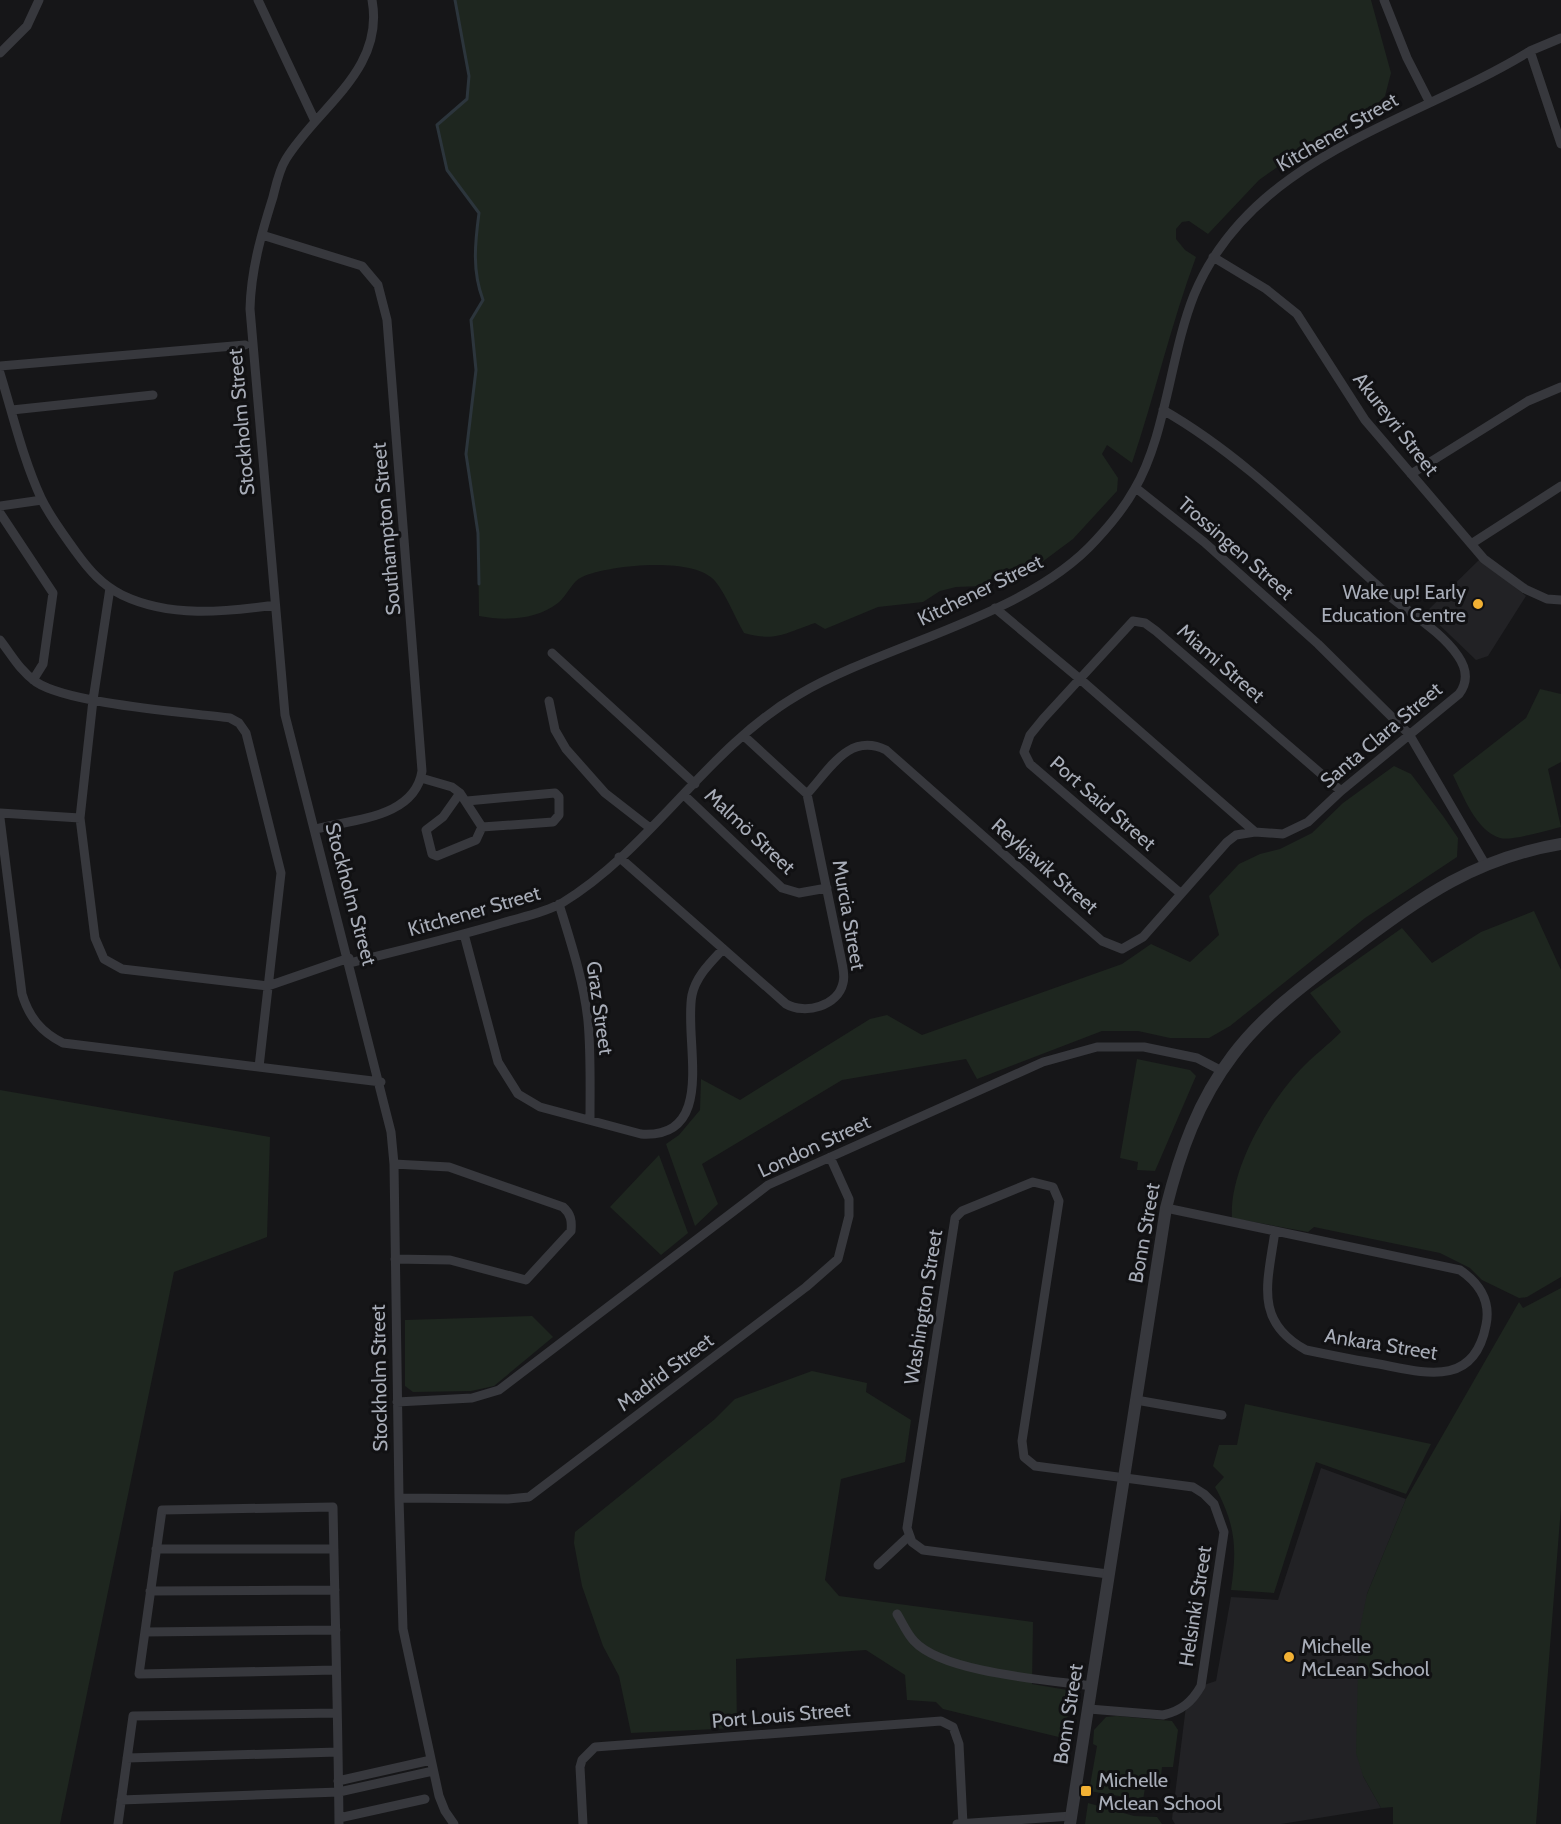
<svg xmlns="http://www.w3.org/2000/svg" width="1561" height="1824" font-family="Cabin,sans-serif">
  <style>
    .built { fill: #222225 }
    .green { fill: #1e261f }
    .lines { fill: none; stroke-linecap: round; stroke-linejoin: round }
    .stream { stroke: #2c353c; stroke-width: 3 }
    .minor { stroke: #37383d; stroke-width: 9 }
    .tertiary { stroke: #37383d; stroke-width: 12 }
    .poi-dot { fill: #f2b134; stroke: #111113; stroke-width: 2 }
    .labels { text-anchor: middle; stroke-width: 6; stroke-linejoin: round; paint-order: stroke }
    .street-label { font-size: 20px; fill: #a8adb8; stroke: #111113 }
    .poi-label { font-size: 20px; fill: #a8adb8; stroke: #111113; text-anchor: start }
  </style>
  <rect width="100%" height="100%" fill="#161618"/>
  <path class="built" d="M1480,559L1526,596L1488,656L1476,660L1426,612Z
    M1321,1468L1406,1499L1367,1594L1363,1776L1381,1808L1281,1824H1175L1172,1819L1186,1706L1201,1686L1216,1681L1231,1597L1278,1600Z"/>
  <path class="green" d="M455,0H1371L1391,73L1385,96L1377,104L1321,136L1259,180L1208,234L1189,221L1182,222L1176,229V239L1185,250L1196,257C1171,324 1155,394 1132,463L1107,445L1102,454L1118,478L1117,491L1073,539L1034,568L982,586L956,587L940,591L923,602L878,607L825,629L815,623C785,633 776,642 744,633C734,616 727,596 715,581C694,556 609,565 582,577C572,581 567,596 558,603C536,620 505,621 479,616L478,533L466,454L476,370L471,320L483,300C472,271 476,243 479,213L447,170L437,125L467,99L469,76Z
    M1540,689L1561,694V762L1548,769L1561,827C1548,830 1512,841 1500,838C1476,831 1463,795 1453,775L1526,718Z
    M1394,766L1411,774L1443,816L1458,838L1457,857L1365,918L1230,1026L1209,1038H1170L1138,1031H1102L977,1079L966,1059L842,1080L702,1164L718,1204L695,1226L666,1144L679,1135L700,1110L701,1079L740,1100L870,1019L887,1015L922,1035L1122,964L1151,944L1190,962L1219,935L1209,896L1239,864L1260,854L1280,849L1312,833L1343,803Z
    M1534,911L1561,970V1277L1527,1297L1519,1298L1482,1280L1470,1268L1440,1253L1314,1227L1308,1232L1232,1218C1229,1170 1268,1104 1300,1070C1313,1056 1328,1045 1341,1032L1310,993L1402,928L1432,963L1481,932Z
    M1137,1059L1190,1070L1196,1076L1155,1171L1137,1170L1138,1162L1120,1158Z
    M0,1090L270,1137L267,1237L174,1272L60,1824H0Z
    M659,1155L688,1233L661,1255L610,1207Z
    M1561,1288V1507L1536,1824H1393V1807L1381,1808L1363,1776L1356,1753L1359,1633L1367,1594L1406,1499L1519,1302L1523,1308Z
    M532,1316L553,1337L494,1386L471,1391L413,1392L405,1386V1320Z
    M812,1371L867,1383L866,1392L911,1420L905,1462L841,1479L825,1580L839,1596L1033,1622L1032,1684L1073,1691L1063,1738L943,1709L936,1702L907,1700L905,1675L866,1650L736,1659L737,1728L631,1733L619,1676L603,1646L582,1586L574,1543L575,1532L715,1419L735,1399Z
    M1245,1404L1431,1444L1406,1494L1316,1462L1274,1593L1231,1590C1237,1549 1236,1525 1215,1487L1224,1477L1213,1466L1219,1445H1237Z
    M1117,1716L1172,1721L1178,1730L1173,1767H1162L1161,1776H1147L1143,1800L1089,1791L1097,1746L1093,1744L1094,1730L1106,1717Z
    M1088,1803L1134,1816L1157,1817L1162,1824H1085Z"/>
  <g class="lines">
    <path class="stream" d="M455,0L469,76L467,99L437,125L447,170L479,213C475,243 472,271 483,300L471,320L476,370L466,454L478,533L479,584"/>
    <path class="minor" d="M258,0L315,121
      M372,0C385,70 318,107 286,159C279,170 276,185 273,197C261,235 251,270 250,309L285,715L391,1132L394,1164L399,1498L403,1629L439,1796L445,1811L454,1824
      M1384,0L1407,58L1429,101
      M1530,51L1561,144
      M0,53L27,26L39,0
      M262,235L362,266L378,285L387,320L422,771C415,818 353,819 316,829
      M1213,257L1266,289L1297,314L1365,420L1484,559L1525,589L1547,599L1561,600
      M0,366L245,345
      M0,373C13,415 23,459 41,498C50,517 64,535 76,552C89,570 102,585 122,595C170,618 224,612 275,605
      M12,410L153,395
      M1411,474L1528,401L1561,387
      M1136,488L1204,542L1318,644L1409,734L1485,864
      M0,506L42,500
      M0,513L53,593L43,664L33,680
      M1471,544L1561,486
      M110,588L93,700L80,818L95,938L104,959L122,969L268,986L349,958
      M995,608L1080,679L1255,832L1283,834L1308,822L1341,791L1459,694C1468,682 1467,669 1458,656C1441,631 1409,613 1386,593C1314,530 1247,458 1163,410
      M0,640C11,654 20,671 36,682C69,704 185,712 230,718L239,723L246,733L281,873L259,1067
      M552,653L695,784
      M549,701L555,730L566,749L605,793L650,828
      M421,778L452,787L460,793L482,827L553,822L559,815V797L555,793L467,801
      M460,793L443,817L426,830L432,854L437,856L476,840L482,827
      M807,794C830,769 849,732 886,750L1102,941L1122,949L1143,937L1227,842L1236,835L1255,832
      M684,795L782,888L799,893L827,888
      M0,813L80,818
      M0,818L22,994C29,1017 41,1032 63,1043L381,1082
      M619,857L786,1004C805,1015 838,1006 843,983C845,976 843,969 842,963L807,794L744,736
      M1180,893L1030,764L1024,752L1030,735L1043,719L1133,621L1145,623L1156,631L1341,791
      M559,904C571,943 584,982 588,1021C591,1054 590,1086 590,1119
      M464,934L498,1062L518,1094L540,1107L641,1134C719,1139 683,1039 692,995C696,976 711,962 723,949
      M350,963C401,950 452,938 502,923C522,917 544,913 562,903C652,848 707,748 798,695C886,643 1027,617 1096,540C1110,525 1124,508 1134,490C1166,437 1170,355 1194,295C1252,155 1413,123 1530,51L1561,38
      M394,1164L449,1167L563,1207C571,1214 572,1221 571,1231L526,1280L450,1260L395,1259
      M1166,1208L1460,1270C1479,1283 1491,1301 1486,1325C1474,1388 1425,1373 1379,1364C1354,1360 1330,1355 1306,1350C1253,1321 1268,1282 1275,1231
      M1136,1400L1222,1415
      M397,1402L472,1398L499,1390L768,1185L1043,1062L1097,1047H1144L1197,1058L1222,1071
      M399,1498L508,1499L529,1497L806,1287L838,1259L849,1216V1199L830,1157
      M156,1549H334
      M878,1565L909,1536
      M150,1591L335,1590
      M897,1614C902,1622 907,1634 914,1641C943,1673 1049,1680 1092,1686
      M145,1632L336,1630
      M336,1670L139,1674L162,1510L333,1507C335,1612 338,1718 339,1824
      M1089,1709L1163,1715C1181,1711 1192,1702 1201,1686L1224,1532L1214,1504L1204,1494L1193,1487L1035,1466L1024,1457L1022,1441L1059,1201L1053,1187L1033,1182L962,1211L955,1218L907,1528L912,1542L923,1550L1108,1574
      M127,1758L338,1752
      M338,1781L431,1760
      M121,1800L339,1792L433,1771
      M339,1818L425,1799
      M118,1824L133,1716L337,1713
      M583,1824L580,1767L582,1760L595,1747L941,1721L953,1727L959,1744L963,1824
      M957,1824L1072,1816"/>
    <path class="tertiary" d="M1070,1824L1166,1208C1180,1152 1198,1101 1233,1055C1263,1015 1305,984 1345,954C1417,901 1470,859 1561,844"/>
  </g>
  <g class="poi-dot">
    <circle cx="1478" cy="604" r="6"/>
    <circle cx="1289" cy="1657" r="6"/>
    <rect x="1080" y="1785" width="12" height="12" rx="3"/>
  </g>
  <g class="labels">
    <g class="street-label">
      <text transform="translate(1337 132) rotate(-30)" y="7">Kitchener Street</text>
      <text transform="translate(241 422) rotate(-95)" y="7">Stockholm Street</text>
      <text transform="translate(1396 424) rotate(52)" y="7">Akureyri Street</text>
      <text transform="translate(386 529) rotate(-95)" y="7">Southampton Street</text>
      <text transform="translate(1236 548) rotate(41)" y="7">Trossingen Street</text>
      <text transform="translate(980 590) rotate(-26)" y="7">Kitchener Street</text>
      <text transform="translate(1221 663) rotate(41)" y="7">Miami Street</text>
      <text transform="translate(1381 735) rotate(-40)" y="7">Santa Clara Street</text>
      <text transform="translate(1103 803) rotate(41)" y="7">Port Said Street</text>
      <text transform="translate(750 831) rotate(43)" y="7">Malmö Street</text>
      <text transform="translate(1045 866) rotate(41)" y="7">Reykjavik Street</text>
      <text transform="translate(351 894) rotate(75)" y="7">Stockholm Street</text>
      <text transform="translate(474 911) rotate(-16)" y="7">Kitchener Street</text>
      <text transform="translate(849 915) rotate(80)" y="7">Murcia Street</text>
      <text transform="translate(600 1008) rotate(82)" y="7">Graz Street</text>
      <text transform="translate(814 1146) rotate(-25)" y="7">London Street</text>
      <text transform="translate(1144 1233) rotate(-80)" y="7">Bonn Street</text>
      <text transform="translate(923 1307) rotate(-81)" y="7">Washington Street</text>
      <text transform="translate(1381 1344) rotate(9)" y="7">Ankara Street</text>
      <text transform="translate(665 1372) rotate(-37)" y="7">Madrid Street</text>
      <text transform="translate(379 1378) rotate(-91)" y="7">Stockholm Street</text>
      <text transform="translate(1195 1606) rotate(-81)" y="7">Helsinki Street</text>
      <text transform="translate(1068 1714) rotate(-81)" y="7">Bonn Street</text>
      <text transform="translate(781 1715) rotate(-5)" y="7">Port Louis Street</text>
    </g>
    <g class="poi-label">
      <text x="1466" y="599" text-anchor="end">Wake up! Early<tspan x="1466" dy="23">Education Centre</tspan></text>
      <text x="1301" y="1653">Michelle<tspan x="1301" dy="23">McLean School</tspan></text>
      <text x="1098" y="1787">Michelle<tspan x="1098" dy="23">Mclean School</tspan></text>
    </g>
  </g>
</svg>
